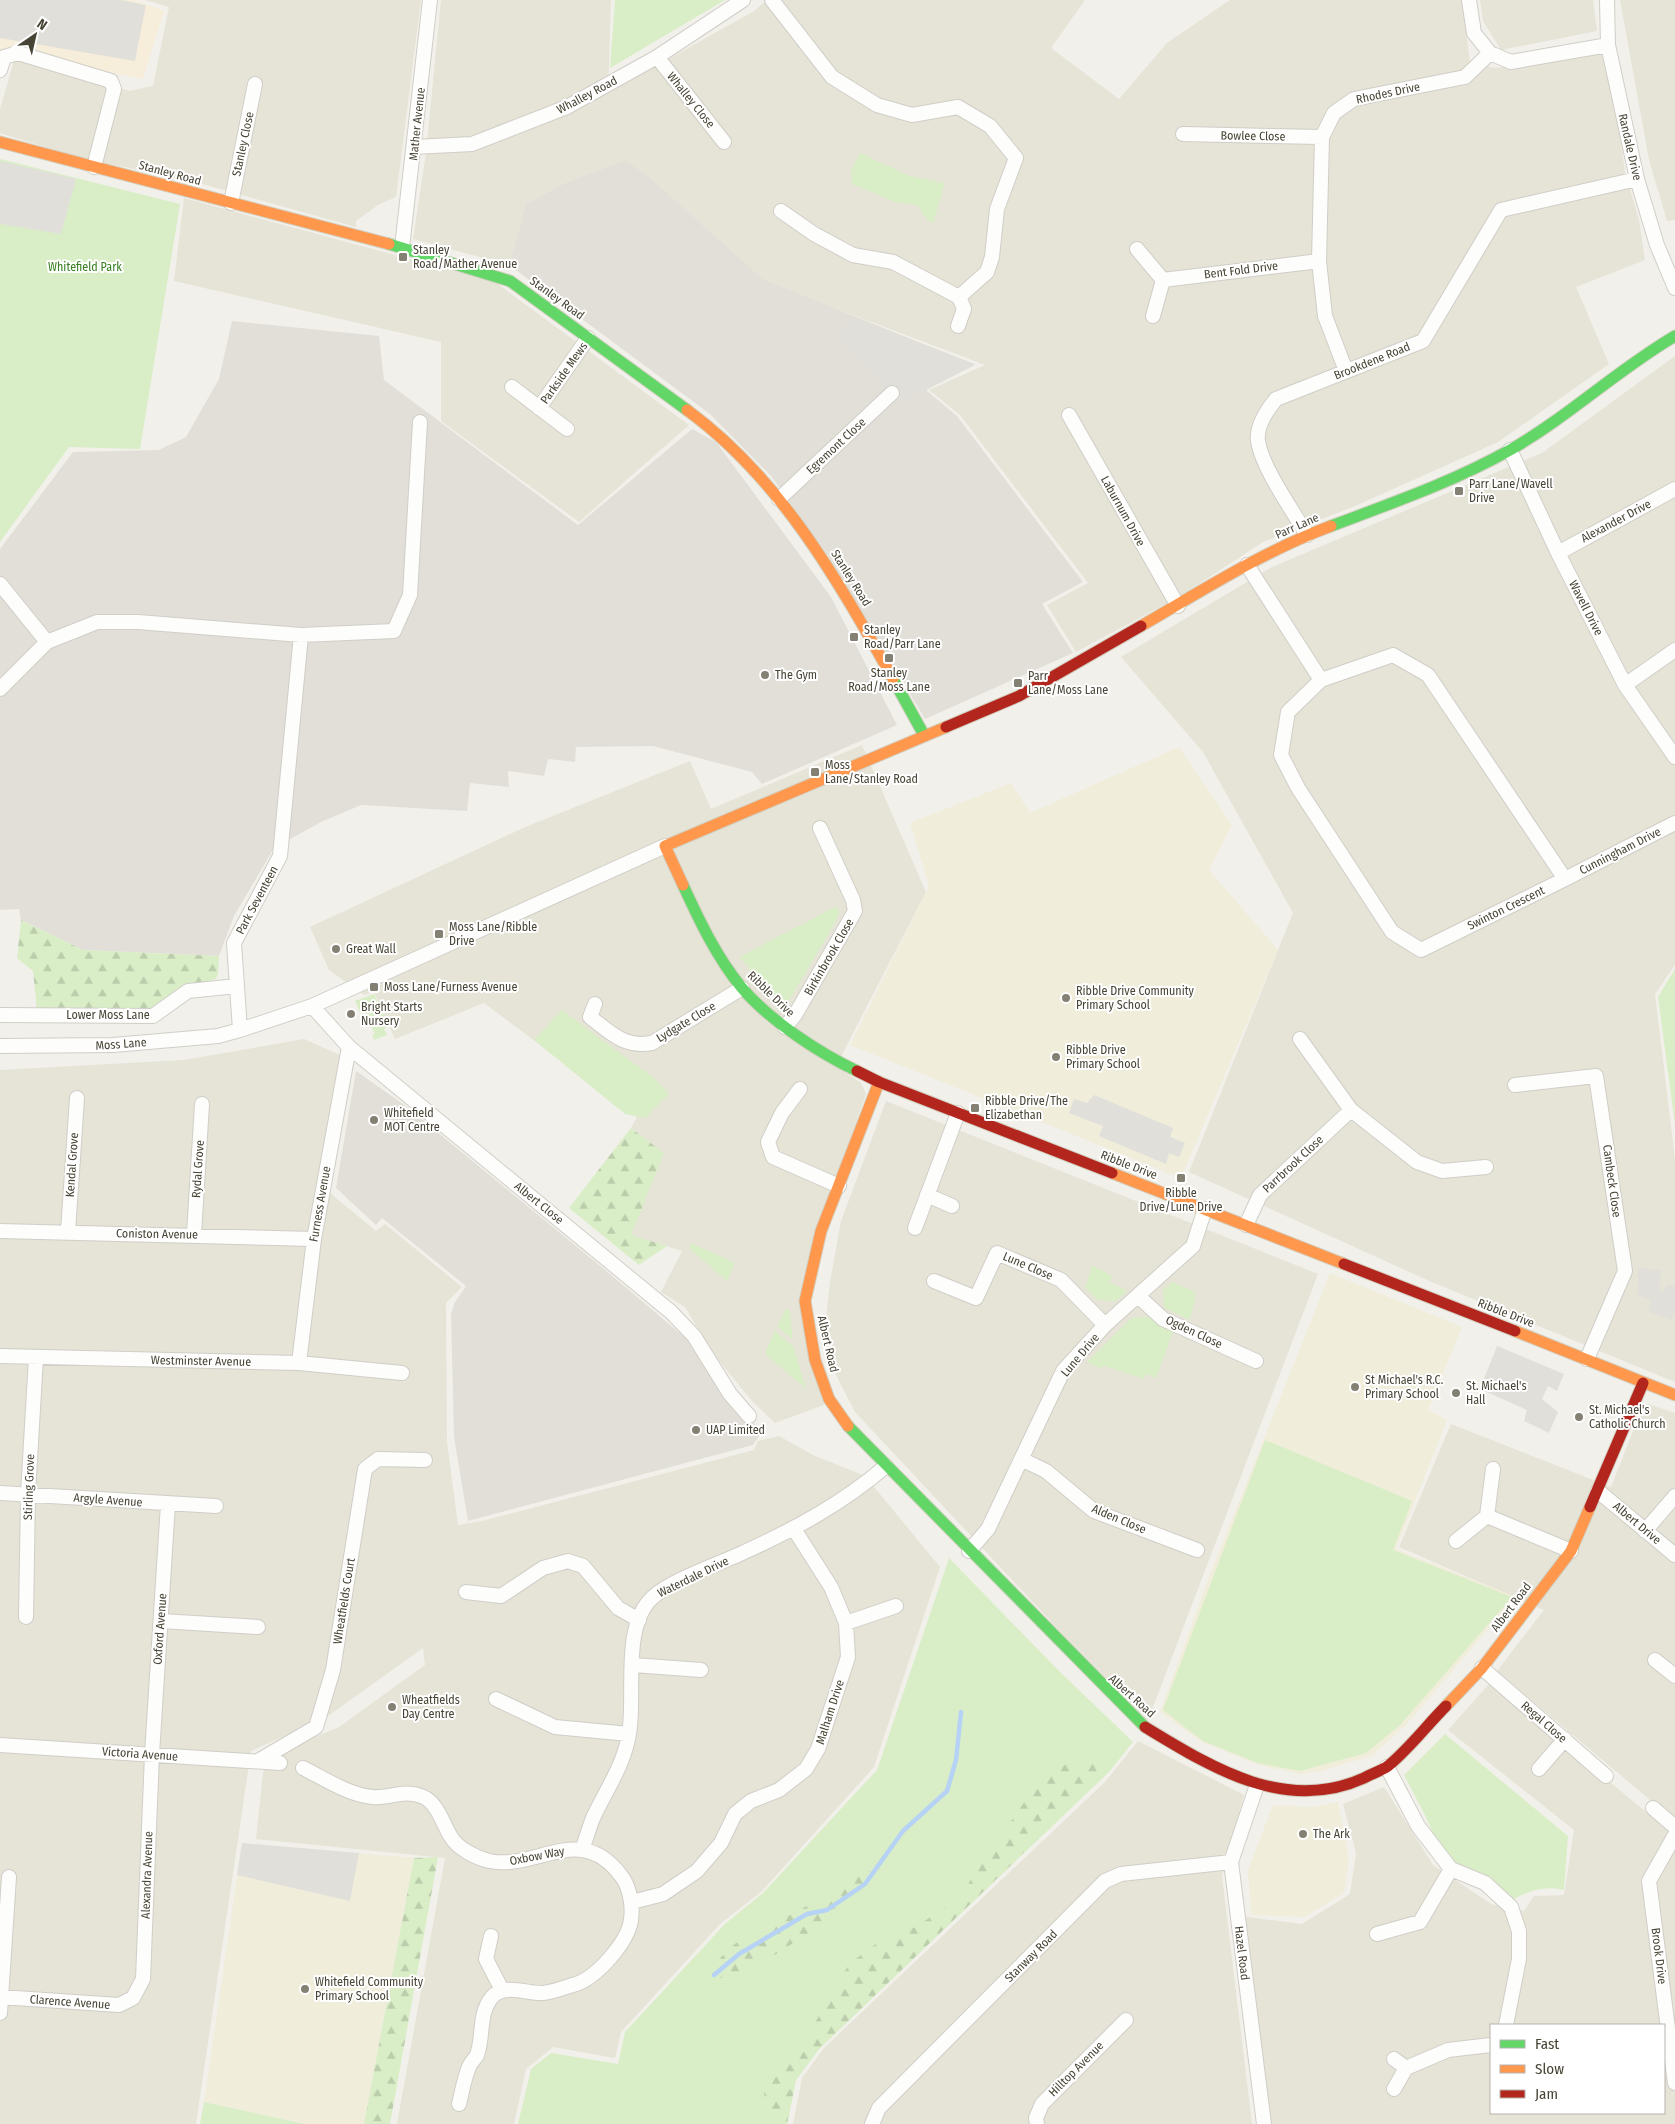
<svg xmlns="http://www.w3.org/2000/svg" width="1675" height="2124" font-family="'Fira Sans Condensed',sans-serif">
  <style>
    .residential { fill: #e6e3d7; fill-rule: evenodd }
    .commercial { fill: #f6eedb }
    .industrial { fill: #e2dfd8 }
    .education { fill: #f0eddb }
    .green { fill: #d9eec7 }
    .forest { fill: url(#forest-firs) }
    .parking { fill: #e1dfda }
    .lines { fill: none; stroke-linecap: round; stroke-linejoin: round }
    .stream { stroke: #b6d2f4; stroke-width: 4.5 }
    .street-casing { stroke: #d0cec7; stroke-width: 16 }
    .fast-casing { stroke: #d2cfc0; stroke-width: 13 }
    .slow-casing { stroke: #d2cfc0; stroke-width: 13 }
    .jam-casing { stroke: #d2cfc0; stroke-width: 13 }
    .street { stroke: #fdfdfc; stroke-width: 14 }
    .fast { stroke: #63d668; stroke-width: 11 }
    .slow { stroke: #ff974d; stroke-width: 11 }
    .jam { stroke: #b3261e; stroke-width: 11 }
    .poi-dot { fill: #848074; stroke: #fff; stroke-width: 2 }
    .labels { text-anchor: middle; stroke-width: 4; stroke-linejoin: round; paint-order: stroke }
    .street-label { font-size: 12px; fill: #484435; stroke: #fff }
    .poi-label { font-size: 12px; fill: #484435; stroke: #fff; text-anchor: start }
    .park-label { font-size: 12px; fill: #388022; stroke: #fff }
  </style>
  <defs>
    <pattern id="forest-firs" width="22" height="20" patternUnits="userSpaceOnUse" patternTransform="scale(1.25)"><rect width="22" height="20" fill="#d9eec7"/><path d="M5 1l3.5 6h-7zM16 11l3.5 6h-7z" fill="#bccdac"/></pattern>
  </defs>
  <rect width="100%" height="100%" fill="#f2f0ea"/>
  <path class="residential" d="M145,0H421L396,197L378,205L356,221V227L195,182L78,157L0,133V109L15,57L130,91L153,86L169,7Z
    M441,0H611L608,93L754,11L767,0H1085L1051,48L1119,99L1167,43L1230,0H1462L1470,62L1495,68L1601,52L1618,122L1625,172L1639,220L1645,260L1576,287L1609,364L1498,442L1353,507L1263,542L1182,595L1076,652L1047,605L1088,583L960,415L929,390L985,365L824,304L763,279L646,174L625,160L565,183L526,204L509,265L413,239L426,153Z
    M1480,0H1593L1597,31L1501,50L1483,21Z
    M1620,0H1675V220L1667,221L1649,160Z
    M184,198L495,282L689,425L579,522L441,421V342L174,281Z
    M1675,356V965L1655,994L1675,1159V1382L1427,1280L1189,1172L1293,913L1203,752L1121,657L1272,567L1542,453Z
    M862,745L926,892L836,1066L861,1083L866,1094L807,1265L824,1405L775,1423L753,1402L714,1355L685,1307L661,1292L682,1251L630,1235L664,1153L631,1128L637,1117L484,1003L395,1039L374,992L364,995L329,970L310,927L523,828L690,761L711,809Z
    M304,1039L340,1055L319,1184L376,1231L385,1224L462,1287L446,1303L447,1442L458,1525L482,1521L754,1450L758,1441L779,1436L813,1455L865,1476L940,1567L874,1767L762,1891L720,1924L621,2032L615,2058L553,2047L526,2069L514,2124H397L445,1858L256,1839L263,1772L274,1754L339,1727L425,1665L423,1648L328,1716L251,1751L196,2124H0V1070L184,1060Z
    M886,1101L1318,1274L1148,1720L1060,1631L855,1412L836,1375L824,1335L830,1282L841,1221Z
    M1648,1404L1675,1413V1821L1497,1671L1544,1610L1399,1547L1451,1424L1611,1487L1639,1416Z
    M1490,1683L1675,1836V2124H1268L1240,1916L1302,1924L1350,1894L1356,1853L1343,1804L1384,1787L1433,1865L1491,1904L1524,1911L1534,1896L1564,1895L1574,1830L1448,1730ZM1491,2025H1664V2113H1491Z
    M1138,1741L1244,1795L1222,1876L1252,2124H793L802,2078L824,2048L1105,1782Z"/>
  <path class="commercial" d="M0,0H134L164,11L143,79L2,51L0,57Z"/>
  <path class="industrial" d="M625,160L646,174L763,279L975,365L926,390L957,416L1083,582L1042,604L1073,653L925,719L828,555L771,476L710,414L509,265L526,204L565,183Z
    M232,321L379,336L384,380L578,525L692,429L716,442L831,597L897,725L762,784L752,772L653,746L576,747L575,762L548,759L544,776L508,771L509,787L470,783L467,811L361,805L321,822L274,848L234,916L219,956L83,950L21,920L19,909L0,910V549L73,452L159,450L186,437L219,379Z
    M356,1071L403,1104L604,1269L702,1352L738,1412L763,1430L753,1445L468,1521L454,1437L451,1314L455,1302L466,1286L382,1218L376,1225L336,1188Z"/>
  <path class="education" d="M1179,747L1232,825L1209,870L1278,950L1181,1178L850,1045L929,886L910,823L1011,783L1030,813Z
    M1330,1273L1462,1327L1428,1410L1447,1420L1396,1549L1516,1597L1406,1725L1373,1755L1322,1771L1300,1774L1259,1765L1202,1742L1160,1712L1209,1577Z
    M1338,1802L1349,1861L1344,1893L1304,1917L1251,1915L1248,1870L1273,1805L1313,1807Z
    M242,1843L414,1858L364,2124H305L204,2102Z"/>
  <path class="green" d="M615,0H725L610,68Z
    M860,153L910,176L945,183L933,223L927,220L917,205L895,202L852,184L851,171Z
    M0,159L180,204L140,449L69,447L0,542Z
    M837,906L839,913L836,921L789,1001L777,999L739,957Z
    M1675,969V1125L1658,997Z
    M374,994L389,1026L384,1029L387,1035L374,1040L372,1035L375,1034L364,1011L361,1014L355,1001Z
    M562,1010L655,1079L669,1094L645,1118L625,1114L534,1040Z
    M691,1243L735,1263L727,1281L689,1248Z
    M1092,1265L1112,1276L1110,1282L1127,1291L1116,1301L1098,1300L1085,1287Z
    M1172,1282L1196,1292L1190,1320L1164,1308L1163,1290Z
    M786,1309L790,1311L793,1340L777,1326Z
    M1135,1317H1149L1174,1329L1156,1378L1146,1374L1144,1379L1104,1366L1100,1368L1087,1362L1129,1320Z
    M775,1330L794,1348L806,1389L765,1354Z
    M1265,1440L1412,1501L1393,1550L1512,1597L1400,1725L1366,1753L1300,1771L1258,1763L1203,1741L1163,1710Z
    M949,1558L1059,1671L1133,1742L1109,1772L819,2049L796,2080L787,2124H518L531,2069L551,2053L618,2064L625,2032L725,1924L763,1893L877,1770Z
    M1445,1734L1568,1836L1564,1890C1544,1885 1529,1891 1512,1900L1497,1884L1484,1875L1456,1863L1438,1845L1425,1815L1404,1775Z
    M204,2102L305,2124H200Z"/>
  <path class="forest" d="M21,920L83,950L219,956L218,974L216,979L193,985L148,1010H37L33,971L17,958Z
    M631,1128L664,1153L631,1235L667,1246L639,1265L569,1208Z
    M1086,1760L1112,1768L819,2049L796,2080L787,2124H770L764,2093L768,2085L798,2052L849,1964L877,1943L915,1927L961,1898L971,1879L1041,1778L1060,1766Z
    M438,1857L390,2124H364L414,1858Z
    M870,1871L880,1880L870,1890L832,1918L748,1972L734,1978H719L716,1968L718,1960L736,1943L805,1907L857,1874Z"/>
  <path class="parking" d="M0,0H121L146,5L135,61L0,38Z
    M0,161L76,179L61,234L0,224Z
    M853,317L975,364L901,403L836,333Z
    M1094,1095L1173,1128L1170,1137L1185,1143L1179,1157L1169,1153L1166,1164L1099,1136L1103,1126L1069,1113L1074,1099L1087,1103Z
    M1638,1268L1661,1270L1660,1290L1663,1293L1667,1284L1675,1287V1310L1671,1320L1648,1311L1651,1301L1638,1295Z
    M1497,1346L1564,1374L1557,1391L1548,1386L1542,1399L1558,1412L1549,1433L1524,1421L1527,1410L1480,1389Z
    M242,1843L359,1853L350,1901L237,1875Z"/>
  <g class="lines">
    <path class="stream" d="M714,1975L739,1954L807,1914L827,1910L865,1884L903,1831L947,1791L956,1760L961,1712"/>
    <defs>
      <path id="street" d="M772,0L832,77L877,105L912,115L958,107L990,126L1016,158L997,209L992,257L987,272L959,297L964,309L958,326
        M1469,0L1474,33L1490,53
        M1607,0L1608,45L1637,179L1657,245L1675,288
        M1490,53L1511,62L1608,45
        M657,57L724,142
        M0,70L4,57L18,53L111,81L114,89L94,167
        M1183,134L1322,137
        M414,147L472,144L567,107L657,57L743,0
        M231,203L255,84
        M781,211L814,234L853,255L893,262L959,297
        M402,247L430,0
        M1137,249L1163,280L1153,316
        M1163,280L1319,261
        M1346,371L1325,316L1319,261L1322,137L1334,113L1354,99L1465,77L1490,53
        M512,387L567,429
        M539,408L588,338
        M1069,415L1178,606
        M1510,450L1558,553L1625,685L1675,757
        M779,499L892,393
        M1307,535C1293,511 1262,468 1258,441C1256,426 1267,410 1276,399L1423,341L1501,210L1637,179
        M1558,553L1675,489
        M1247,565L1321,680
        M0,584L47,642
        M301,635L280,856L234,943L240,1030L312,1006L665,846
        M1393,655L1428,675L1565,879L1421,950L1392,932L1298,788L1281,755L1288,712L1321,680Z
        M1625,685L1675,650
        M0,689L47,642L97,622H138L301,635L394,631L410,595L420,422
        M1565,879L1675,823
        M595,1004L590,1017C611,1033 624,1048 652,1043L742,988
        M312,1006L349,1047L671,1312L694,1336L730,1394L749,1416
        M0,1015L153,1016L188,991L237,986
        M785,1027L795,1015L855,911L853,900L820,828
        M1300,1039L1351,1110L1417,1162L1442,1171L1486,1167
        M0,1046L113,1045L218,1036L240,1030
        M1515,1085L1596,1076L1625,1271L1587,1359
        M800,1089L782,1113L768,1142L773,1157L839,1186
        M927,1195L952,1206
        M1246,1225L1260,1195L1351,1110
        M915,1228L958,1113
        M0,1231L314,1239
        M68,1232L77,1098
        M194,1234L202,1104
        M934,1281L976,1298L997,1253L1061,1280L1105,1325
        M1138,1296L1163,1319L1256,1361
        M0,1356L299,1363L402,1373
        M299,1363L314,1239L349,1047
        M1021,1459L1046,1471L1094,1511L1197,1550
        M1598,1491L1675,1555
        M0,1493L216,1506
        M1487,1516L1571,1551
        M1645,1531L1675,1496
        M1456,1541L1487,1516L1493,1469
        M969,1551L988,1529L1063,1371L1105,1325L1193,1246L1205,1209
        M466,1592L501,1596L543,1568L568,1561L583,1566L618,1608L639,1620
        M26,1617L28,1494L36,1357
        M161,1621L258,1627
        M846,1623L896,1606
        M1655,1660L1675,1676
        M633,1665L701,1670
        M1482,1668L1606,1776
        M496,1699L555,1727L629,1734
        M0,1745L280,1763
        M258,1761L316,1727L333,1670L365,1469L378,1459L425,1460
        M1387,1767L1418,1826L1451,1869L1485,1883L1511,1907L1519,1931V1959L1506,2025
        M303,1768C325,1779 347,1794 372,1797C389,1799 403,1789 421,1796C438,1802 442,1823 451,1837C458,1849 477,1858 489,1861C537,1871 581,1820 622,1877C630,1888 633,1906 631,1920C628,1942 597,1977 576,1984C566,1987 554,1992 543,1993C528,1994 504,1983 492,1997C478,2014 484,2036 477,2055C475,2059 470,2063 469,2067C464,2079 462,2092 459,2104
        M1539,1769L1565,1739
        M1257,1785L1231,1862L1264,2124
        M1653,1808L1675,1827
        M1675,1835L1649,1881L1675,2083
        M582,1850C586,1839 589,1828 593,1818C606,1790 624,1765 629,1734C636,1696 621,1627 652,1598C669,1581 716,1565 740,1554C793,1530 842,1504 886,1466
        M632,1902L663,1894L697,1871L721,1843L735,1814L751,1801L779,1790L806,1769L818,1749L848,1657L846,1623L831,1587L794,1529
        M1377,1934L1420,1922L1451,1869
        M491,1936L486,1959L502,1990
        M0,1997L119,2005L133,1998L143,1979L152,1754L168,1504
        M0,2013L9,1877
        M1394,2059L1406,2068
        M1394,2089L1406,2068L1448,2050L1491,2045
        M872,2124L879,2108L1105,1881L1121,1874L1231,1862
        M1037,2124L1036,2118L1042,2104L1126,2020"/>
      <path id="fast" d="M389,244L510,281L687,410
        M1331,526C1392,503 1453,482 1510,450C1568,417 1617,370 1675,336
        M893,679L924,735
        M683,885C699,920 717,958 742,988C769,1020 819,1053 857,1071
        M848,1426L1145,1727"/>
      <path id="slow" d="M0,142L389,244
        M687,410C780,478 838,580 893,679
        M1141,626C1203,590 1264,551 1331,526
        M683,885L665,846L946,727
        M1112,1173L1344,1264
        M1515,1331L1675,1395
        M848,1426L829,1399L815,1360L805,1301L821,1231L879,1082
        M1446,1706L1482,1668L1571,1551L1590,1507"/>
      <path id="jam" d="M946,727L1019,696L1141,626
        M857,1071L879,1082L1112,1173
        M1344,1264L1515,1331
        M1590,1507L1643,1383
        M1145,1727C1211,1767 1285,1814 1364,1778C1371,1774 1381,1771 1388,1766C1409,1749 1427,1725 1446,1706"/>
    </defs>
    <use href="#street" class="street-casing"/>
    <use href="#fast" class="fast-casing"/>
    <use href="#slow" class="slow-casing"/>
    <use href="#jam" class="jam-casing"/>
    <use href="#street" class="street"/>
    <use href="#fast" class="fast"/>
    <use href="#slow" class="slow"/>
    <use href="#jam" class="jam"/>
  </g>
  <g class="poi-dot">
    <rect x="398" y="252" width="10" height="10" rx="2.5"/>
    <rect x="1454" y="486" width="10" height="10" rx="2.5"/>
    <rect x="849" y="632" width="10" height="10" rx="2.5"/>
    <rect x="884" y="653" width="10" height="10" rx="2.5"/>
    <circle cx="765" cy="675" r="5"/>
    <rect x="1013" y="678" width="10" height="10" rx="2.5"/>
    <rect x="810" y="767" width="10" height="10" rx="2.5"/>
    <rect x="434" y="929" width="10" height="10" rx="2.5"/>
    <circle cx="336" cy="949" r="5"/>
    <rect x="369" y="982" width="10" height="10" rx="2.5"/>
    <circle cx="1066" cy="998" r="5"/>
    <circle cx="351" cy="1014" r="5"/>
    <circle cx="1056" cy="1057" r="5"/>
    <rect x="970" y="1103" width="10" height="10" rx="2.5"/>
    <circle cx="374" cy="1120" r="5"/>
    <rect x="1176" y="1173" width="10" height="10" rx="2.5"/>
    <circle cx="1355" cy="1387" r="5"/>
    <circle cx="1456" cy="1393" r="5"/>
    <circle cx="1579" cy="1417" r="5"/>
    <circle cx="696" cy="1430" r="5"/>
    <circle cx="392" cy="1707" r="5"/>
    <circle cx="1303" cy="1834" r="5"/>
    <circle cx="305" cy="1989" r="5"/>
  </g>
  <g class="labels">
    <g class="street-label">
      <text transform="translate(1388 93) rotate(-12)" y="4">Rhodes Drive</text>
      <text transform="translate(587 95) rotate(-28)" y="4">Whalley Road</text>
      <text transform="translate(691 100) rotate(51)" y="4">Whalley Close</text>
      <text transform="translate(417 124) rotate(-84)" y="4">Mather Avenue</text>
      <text transform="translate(1253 136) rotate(1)" y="4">Bowlee Close</text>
      <text transform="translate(243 144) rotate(-78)" y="4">Stanley Close</text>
      <text transform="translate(1630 147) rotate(77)" y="4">Randale Drive</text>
      <text transform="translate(170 173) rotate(15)" y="4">Stanley Road</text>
      <text transform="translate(1241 270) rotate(-7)" y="4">Bent Fold Drive</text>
      <text transform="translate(557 298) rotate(36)" y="4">Stanley Road</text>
      <text transform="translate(1372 361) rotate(-22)" y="4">Brookdene Road</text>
      <text transform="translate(564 373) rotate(-55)" y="4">Parkside Mews</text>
      <text transform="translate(836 446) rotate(-43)" y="4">Egremont Close</text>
      <text transform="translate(1123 511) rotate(61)" y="4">Laburnum Drive</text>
      <text transform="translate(1616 521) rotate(-28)" y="4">Alexander Drive</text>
      <text transform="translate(1297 526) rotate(-24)" y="4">Parr Lane</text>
      <text transform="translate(851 578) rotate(58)" y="4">Stanley Road</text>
      <text transform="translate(1586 608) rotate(63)" y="4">Wavell Drive</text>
      <text transform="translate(1620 851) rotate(-27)" y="4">Cunningham Drive</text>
      <text transform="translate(257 900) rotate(-62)" y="4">Park Seventeen</text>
      <text transform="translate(1506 908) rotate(-26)" y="4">Swinton Crescent</text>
      <text transform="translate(829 957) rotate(-60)" y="4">Birkinbrook Close</text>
      <text transform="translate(771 994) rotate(44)" y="4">Ribble Drive</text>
      <text x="108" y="1019">Lower Moss Lane</text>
      <text transform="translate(686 1022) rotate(-31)" y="4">Lydgate Close</text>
      <text transform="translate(121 1044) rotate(-4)" y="4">Moss Lane</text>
      <text transform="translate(1293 1164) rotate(-43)" y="4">Parrbrook Close</text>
      <text transform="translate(72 1165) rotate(-86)" y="4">Kendal Grove</text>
      <text transform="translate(1129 1165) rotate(21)" y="4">Ribble Drive</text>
      <text transform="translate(198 1169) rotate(-86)" y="4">Rydal Grove</text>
      <text transform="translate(1612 1181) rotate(82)" y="4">Cambeck Close</text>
      <text transform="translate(539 1203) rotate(39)" y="4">Albert Close</text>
      <text transform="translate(320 1204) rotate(-80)" y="4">Furness Avenue</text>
      <text transform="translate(157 1234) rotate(1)" y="4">Coniston Avenue</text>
      <text transform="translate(1028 1266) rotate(23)" y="4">Lune Close</text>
      <text transform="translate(1506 1313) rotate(21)" y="4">Ribble Drive</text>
      <text transform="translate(1194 1332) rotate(25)" y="4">Ogden Close</text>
      <text transform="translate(828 1344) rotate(77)" y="4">Albert Road</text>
      <text transform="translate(1080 1355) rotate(-50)" y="4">Lune Drive</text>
      <text transform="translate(201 1361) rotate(1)" y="4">Westminster Avenue</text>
      <text transform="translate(29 1487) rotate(-88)" y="4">Stirling Grove</text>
      <text transform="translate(108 1500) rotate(4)" y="4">Argyle Avenue</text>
      <text transform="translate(1119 1519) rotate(23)" y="4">Alden Close</text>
      <text transform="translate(1637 1523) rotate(40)" y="4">Albert Drive</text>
      <text transform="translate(693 1577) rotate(-26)" y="4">Waterdale Drive</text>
      <text transform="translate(344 1601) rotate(-81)" y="4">Wheatfields Court</text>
      <text transform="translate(1511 1607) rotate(-53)" y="4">Albert Road</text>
      <text transform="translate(160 1629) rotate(-86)" y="4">Oxford Avenue</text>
      <text transform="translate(1132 1696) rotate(42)" y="4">Albert Road</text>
      <text transform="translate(830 1712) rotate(-72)" y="4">Malham Drive</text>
      <text transform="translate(1544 1722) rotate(41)" y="4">Regal Close</text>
      <text transform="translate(140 1754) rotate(4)" y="4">Victoria Avenue</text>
      <text transform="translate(537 1856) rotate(-11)" y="4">Oxbow Way</text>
      <text transform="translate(147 1875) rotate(-88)" y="4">Alexandra Avenue</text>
      <text transform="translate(1242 1953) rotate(83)" y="4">Hazel Road</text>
      <text transform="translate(1031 1956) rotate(-45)" y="4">Stanway Road</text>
      <text transform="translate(1659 1956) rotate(83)" y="4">Brook Drive</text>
      <text transform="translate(70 2002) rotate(4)" y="4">Clarence Avenue</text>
      <text transform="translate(1076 2069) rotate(-45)" y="4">Hilltop Avenue</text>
    </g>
    <g class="poi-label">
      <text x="413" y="254">Stanley<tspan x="413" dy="14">Road/Mather Avenue</tspan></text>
      <text x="1469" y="488">Parr Lane/Wavell<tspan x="1469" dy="14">Drive</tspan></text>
      <text x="864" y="634">Stanley<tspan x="864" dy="14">Road/Parr Lane</tspan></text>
      <text x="889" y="677" text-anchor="middle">Stanley<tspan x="889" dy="14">Road/Moss Lane</tspan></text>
      <text x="775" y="679">The Gym</text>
      <text x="1028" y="680">Parr<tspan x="1028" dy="14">Lane/Moss Lane</tspan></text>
      <text x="825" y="769">Moss<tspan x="825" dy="14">Lane/Stanley Road</tspan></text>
      <text x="449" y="931">Moss Lane/Ribble<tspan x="449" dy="14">Drive</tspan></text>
      <text x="346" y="953">Great Wall</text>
      <text x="384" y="991">Moss Lane/Furness Avenue</text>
      <text x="1076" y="995">Ribble Drive Community<tspan x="1076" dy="14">Primary School</tspan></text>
      <text x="361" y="1011">Bright Starts<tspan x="361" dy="14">Nursery</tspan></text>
      <text x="1066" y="1054">Ribble Drive<tspan x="1066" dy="14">Primary School</tspan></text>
      <text x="985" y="1105">Ribble Drive/The<tspan x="985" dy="14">Elizabethan</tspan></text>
      <text x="384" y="1117">Whitefield<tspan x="384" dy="14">MOT Centre</tspan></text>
      <text x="1181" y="1197" text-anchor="middle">Ribble<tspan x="1181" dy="14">Drive/Lune Drive</tspan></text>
      <text x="1365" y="1384">St Michael's R.C.<tspan x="1365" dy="14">Primary School</tspan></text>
      <text x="1466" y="1390">St. Michael's<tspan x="1466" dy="14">Hall</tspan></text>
      <text x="1589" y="1414">St. Michael's<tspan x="1589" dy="14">Catholic Church</tspan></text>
      <text x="706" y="1434">UAP Limited</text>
      <text x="402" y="1704">Wheatfields<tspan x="402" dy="14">Day Centre</tspan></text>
      <text x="1313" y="1838">The Ark</text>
      <text x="315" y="1986">Whitefield Community<tspan x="315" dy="14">Primary School</tspan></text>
    </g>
    <g class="park-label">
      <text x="85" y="271">Whitefield Park</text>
    </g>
  </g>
  <rect x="1490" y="2024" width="175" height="90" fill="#ffffff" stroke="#b6b4ae"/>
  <rect x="1500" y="2040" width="25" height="8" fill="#63d668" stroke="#b6b4ae"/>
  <text x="1535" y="2049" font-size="15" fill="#484435">Fast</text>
  <rect x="1500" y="2065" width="25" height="8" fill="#ff974d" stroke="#b6b4ae"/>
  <text x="1535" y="2074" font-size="15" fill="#484435">Slow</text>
  <rect x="1500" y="2090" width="25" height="8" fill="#b3261e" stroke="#b6b4ae"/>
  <text x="1535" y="2099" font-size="15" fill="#484435">Jam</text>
  <g transform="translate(35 35) rotate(34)" stroke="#ffffff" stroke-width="4" paint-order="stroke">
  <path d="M0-4L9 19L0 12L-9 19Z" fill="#484435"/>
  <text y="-8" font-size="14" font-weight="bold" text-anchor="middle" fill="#484435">N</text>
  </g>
</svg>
